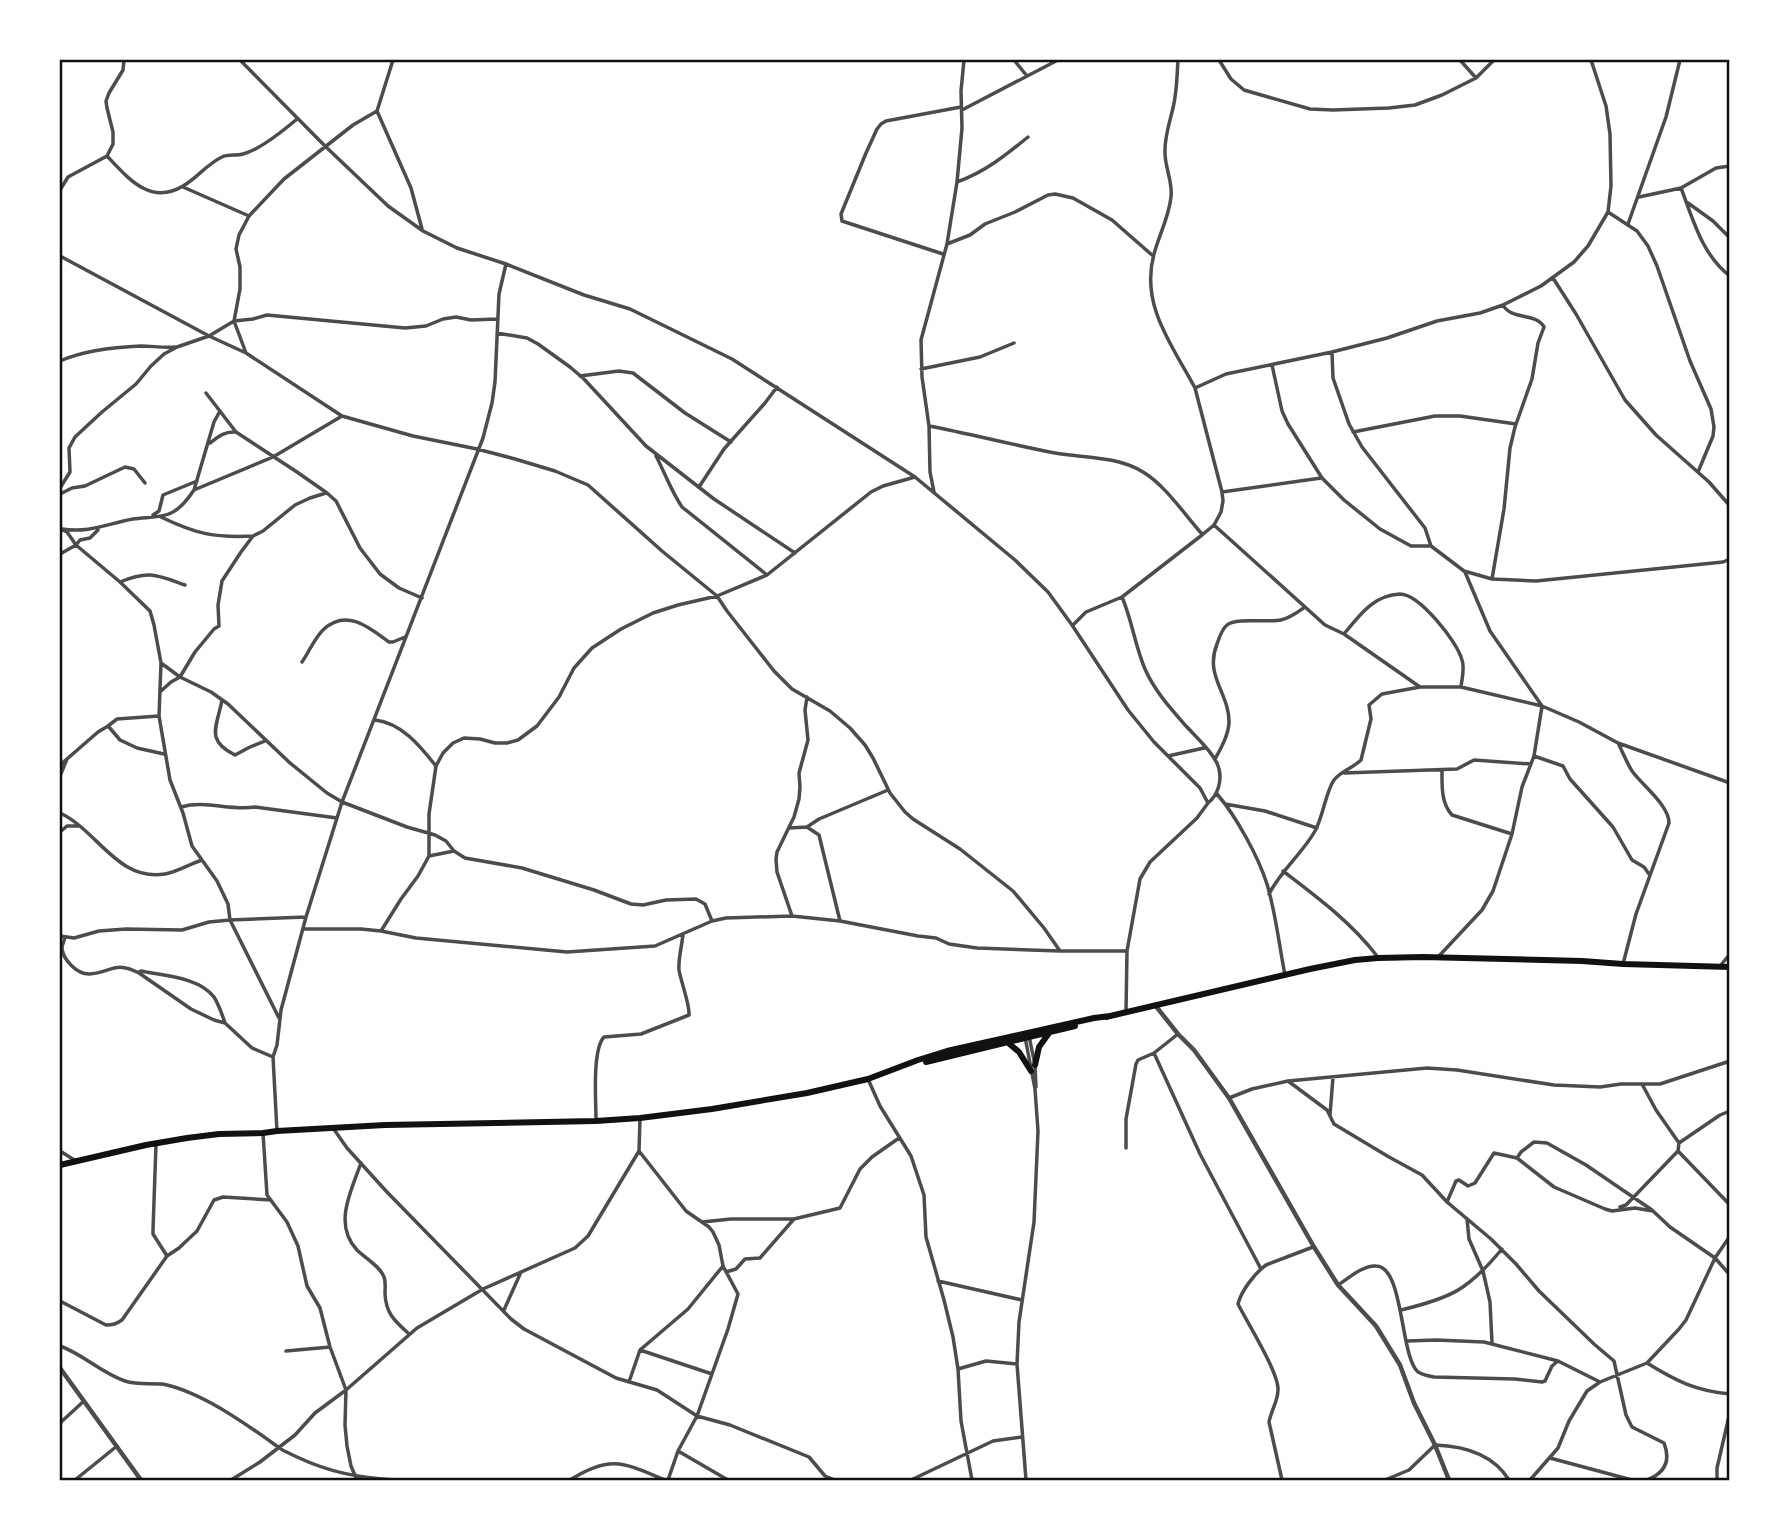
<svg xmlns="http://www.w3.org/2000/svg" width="1789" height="1540" font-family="Quicksand,sans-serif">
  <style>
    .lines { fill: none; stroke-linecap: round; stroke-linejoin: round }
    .minor { stroke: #4c4c4c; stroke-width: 3.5 }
    .tertiary { stroke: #4c4c4c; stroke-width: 4.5 }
    .trunk { stroke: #111; stroke-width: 6 }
    .neatline { fill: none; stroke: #111; stroke-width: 2.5 }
  </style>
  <rect width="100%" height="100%" fill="#fff"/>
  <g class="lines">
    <path class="minor" d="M240,60L326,147L388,206L423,231L457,248L506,264L584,295L630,309L732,359L915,477L1015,560L1048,592L1072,625L1128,710L1154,742L1200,788L1208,803L1197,818L1150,862L1140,879L1127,951L1126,1012
      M1014,60L1027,76
      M1178,60C1177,75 1177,92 1173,108C1170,121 1165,135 1165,150C1164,166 1173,181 1171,197C1169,217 1159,235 1154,254C1140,305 1172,345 1195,388
      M1219,60L1231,79L1244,90L1310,109L1333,110L1389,108L1415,105L1442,95L1476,78L1494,60
      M1460,60L1476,78
      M962,110L1058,60
      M377,111L393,60
      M107,156C128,178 150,206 183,186C197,178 207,164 222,157C228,154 236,156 243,154C259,150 284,130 297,119
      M957,182C985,172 1006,155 1028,137
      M183,187L249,216
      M1681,188C1693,219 1702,255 1730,276
      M60,190L68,177L107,156L113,144V132L107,108L106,101L109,93L123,70L124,60
      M1639,197L1681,188L1716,168L1730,166
      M1688,203L1713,221L1730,238
      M1608,212L1637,231L1648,246L1657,266L1690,361L1711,409L1714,427L1713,436L1698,472
      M1628,224L1666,117L1680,60
      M947,244L970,235L985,224L1015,212L1048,195L1055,194L1073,198L1112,220L1152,255
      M943,254L842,221L841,214L866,153L877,129L881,124L886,121L961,107
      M60,256L209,336L246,353L342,416L413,436L477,449L515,459L555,471L588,485L662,551L717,596L727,611L774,671L792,689L830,711L850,728L865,745L873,758L890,793L905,812L913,819L960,849L1013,891L1044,928L1060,951
      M1553,278L1576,314L1625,400L1656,435L1709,482L1730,506
      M497,333L527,338L538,344L570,367L584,379L646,446L714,499L795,553
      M246,353L234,321L240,289V267L236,249L239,235L249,216L284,179L353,125L377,111L411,188L422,229
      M1332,353L1333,378L1349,424L1362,447L1425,528L1431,546
      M60,361C85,350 114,347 141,346C152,346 163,348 175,347
      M1272,365L1282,411L1288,424L1322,478L1344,500L1380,529L1411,546H1431L1464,571L1492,579L1536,581L1723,562L1730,559
      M921,369L980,357L1014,343
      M580,376L619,371L633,373L685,413L731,442
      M206,393L236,432L297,472L327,493L336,501L360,548L380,574L399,588L422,598
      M929,426C971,434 1013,445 1055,453C1084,458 1117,456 1143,472C1165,485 1185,515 1202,534
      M1353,432L1435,416H1460L1516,424
      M210,443C219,436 225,431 236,432
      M656,456C665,473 671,491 682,507L767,575
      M699,487L724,449L765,403L777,387
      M60,488L70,472L69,448L75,437L102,412L136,384L151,366L164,354L177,347L209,336L234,321L253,319L267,315L405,328L426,326L443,319L456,317L471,320L497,319
      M194,490L214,422L220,411
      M934,492L930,472L929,426L922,377L921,340L947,244L957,182L962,128L961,91L964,60
      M1222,492L1321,478
      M60,494L72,488L85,486L125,467L134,469L145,483
      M153,515L159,511L163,495L197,481
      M161,517C196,534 215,538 253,536
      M1214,525L1325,625L1344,634L1420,687
      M60,529L67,532L76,545L120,582L150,611L154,625L161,663L159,716L170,780L183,813L192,846L217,881L228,904L230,920L279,1018
      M62,529C90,533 106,524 133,519C144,517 162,518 171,513C180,509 188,499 194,490L273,457L342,416
      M60,554L76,545L80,540L90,538L98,530
      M1492,579L1504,509L1510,448L1515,427L1532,379L1538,343L1544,327C1536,312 1512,321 1503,305
      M120,582C149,570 157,575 185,585
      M1122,597C1132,620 1135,646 1145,669C1154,690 1171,709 1186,726C1196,737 1216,755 1219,769C1222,781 1218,795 1208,803
      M1073,625L1086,612L1122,597L1202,535L1214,525L1221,512L1223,501L1222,492L1195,388L1226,374L1332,352L1387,338L1437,321L1480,313L1503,305L1541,286L1574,262L1588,246L1608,212L1611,186L1610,134L1606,106L1591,60
      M1344,634C1359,616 1373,595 1400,594C1419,594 1457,641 1462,660C1465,668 1462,678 1461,687
      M302,662C309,652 315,637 324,629C347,608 370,628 389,642H393L405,637
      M161,663L180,677L211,692L228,704L290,763L327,793L342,802L407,827L435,835L446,841L454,851L465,858L522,868L594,890L631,904L643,905L666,900L696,899L705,904L712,921
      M161,691L171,682L180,677L195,652L214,629L219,626L218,605L222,581L241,552L253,536L263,531L295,505L310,498L326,493
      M222,700C217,727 205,740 235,755L250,747L265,741
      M375,720C402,723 420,746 436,766
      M109,727L120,740L137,748L164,754
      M1619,745C1623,753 1627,763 1632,771C1642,785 1669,805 1669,823L1636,914L1623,964
      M1168,756L1204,748
      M1534,756L1563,766L1570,779L1613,827L1632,860L1644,867L1649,874
      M1215,759C1221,748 1228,736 1229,723C1230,694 1204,676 1217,644C1219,638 1222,629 1227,625C1237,617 1268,623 1281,620C1290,618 1298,612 1305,607
      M60,765L98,732L108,726L117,719L159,716
      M1442,771C1442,786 1441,803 1452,815L1512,834
      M1344,773L1457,769L1474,760L1531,764
      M60,776L67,759
      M1217,794C1236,816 1258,856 1267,884C1276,914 1279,945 1285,975
      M1225,804L1265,811L1317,828
      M181,807C206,800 230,811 255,807L337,818
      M60,813C97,830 118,882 165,874C177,872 190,864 202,860
      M807,827L819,819L888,790
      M789,828L807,827L819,835L840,921
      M60,832L67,826H79
      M429,856L454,851
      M1283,871C1317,897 1351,922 1377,956
      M1269,894C1281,870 1302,854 1315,831C1323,817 1326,791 1334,780C1341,771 1353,768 1361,760L1371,719L1369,705L1382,694L1420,687H1461L1542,706L1579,722L1618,743L1730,783
      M792,916L777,872L776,859L777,852L794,817L799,799L800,787L799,773L808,740L805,710L807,697
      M303,929H361L381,931L416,938L567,952L655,946L712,921L726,918L792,916L840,921L918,936L936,938L949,944L977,948L1060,951H1126
      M381,931L401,899L418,876L429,856V814L436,766L443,753L453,743L464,738L480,739L495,743H507L518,740L537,726L559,697L574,668L592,648L621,629L653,613L678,605L717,596L767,575L871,492L883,486L915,477
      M60,936L74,938L99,931L126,929L182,930L209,922L230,920L306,917
      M65,937C65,939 62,945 62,948C63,960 77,974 89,974C111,973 114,960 139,973L191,1009L214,1020L225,1023L252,1048L273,1057
      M1439,956L1482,910L1493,891L1512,834L1522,787L1534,756L1542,706L1490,631L1465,572
      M1720,966L1730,954
      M139,972L141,971C164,976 199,977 214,997C219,1005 222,1014 225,1023
      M1178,1034L1154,1053L1200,1154L1261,1269
      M1029,1036L1035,1065L1036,1087
      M1025,1037L1035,1089L1038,1131L1034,1222L1019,1322L1017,1364L1026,1480
      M868,1079L880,1106L911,1156L924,1195L926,1237L944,1300L953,1337L958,1369L961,1421L972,1480
      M1288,1081L1327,1110L1334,1124L1389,1157L1422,1175L1447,1202L1491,1239L1516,1264L1539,1291L1594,1344L1614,1361L1626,1415L1632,1427L1664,1443C1671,1461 1665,1473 1647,1480
      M1642,1084L1656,1110L1679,1143L1678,1151L1730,1205
      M1229,1098L1252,1089L1288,1081L1427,1068L1457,1070L1554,1085L1600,1087L1621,1084H1660L1730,1061
      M1330,1115L1333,1077
      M596,1120C596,1101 592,1050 604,1037L641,1034L689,1015C690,1005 681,982 679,970C678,959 682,946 683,934
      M333,1128L347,1148L386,1191L511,1319L524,1329L616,1378L657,1390L697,1416L730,1425L809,1457L825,1476L835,1480
      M277,1131L273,1057L277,1045L281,1010L306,917L342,802L483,438L492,403L495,382L499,294L506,264
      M263,1133L267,1195L287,1222L298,1246L307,1286L320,1308L330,1347L346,1390L345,1425L347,1446L351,1466L357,1480
      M1679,1143L1720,1115L1730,1111
      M156,1144L153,1230V1234L167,1256
      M1126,1148V1119L1136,1064L1138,1060L1154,1053
      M60,1151L76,1161
      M639,1151L686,1211L709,1227L713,1232L719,1245L723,1266L738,1294L728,1329L697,1416L678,1451L668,1480
      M1517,1158L1521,1152L1534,1142L1547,1143L1586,1165L1652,1210
      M361,1163C351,1191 333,1225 357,1250C365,1258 380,1266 384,1277C386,1282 385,1288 385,1294C386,1314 395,1321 409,1334
      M1447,1202L1456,1181L1459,1180L1468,1186L1475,1183L1494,1153L1517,1158L1554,1187L1605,1209L1612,1211L1635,1208L1653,1211L1670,1227L1715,1258L1730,1275
      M1620,1207L1626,1205L1678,1151
      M1467,1219L1469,1239L1483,1271L1490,1302L1492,1343
      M702,1222L731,1219H794L840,1208L860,1169L872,1157L899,1138
      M726,1272L736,1269L745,1259L760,1258L794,1219
      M938,1281L1022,1300
      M1338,1285C1349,1278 1363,1265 1376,1266C1404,1266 1400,1357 1418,1372C1423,1375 1428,1376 1434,1377L1515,1379L1542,1382L1545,1381L1552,1366L1558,1361L1600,1382
      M60,1301L106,1325C113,1325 116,1324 122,1320L167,1256L179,1248L197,1231L214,1200L223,1197L271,1200
      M504,1310L521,1272
      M1401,1310C1451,1298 1468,1290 1502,1249
      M1407,1341L1436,1340L1484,1342L1558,1361
      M60,1346C83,1354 101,1373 125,1381C137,1385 149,1383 162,1384C179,1387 196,1395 211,1403C235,1416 256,1431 278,1447C283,1451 291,1454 297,1457C331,1473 357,1477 394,1480
      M640,1350L712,1374
      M286,1351L330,1347
      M1647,1363C1676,1381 1696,1391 1730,1394
      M958,1369L986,1361L1017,1364
      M629,1382L640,1350L688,1309L723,1266
      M60,1423L84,1401
      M678,1451L728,1480
      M1550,1458L1632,1480
      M75,1480L117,1446
      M231,1480L260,1462L295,1435L315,1413L346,1390L417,1328L483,1289L575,1248L588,1236L639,1151L640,1118
      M570,1480C611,1454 624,1463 665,1480
      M911,1480L993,1441L1022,1437
      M1282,1480L1269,1422C1271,1411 1278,1401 1278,1390C1279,1373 1247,1322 1238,1304C1241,1291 1255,1273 1266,1265L1313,1247
      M1385,1480L1409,1470L1435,1445C1464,1446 1493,1454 1509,1480
      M1530,1480L1558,1448L1569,1421L1587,1391L1600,1382L1647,1363L1679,1329L1686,1320L1715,1258L1730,1236
      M1717,1480V1468L1730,1412"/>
    <path class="tertiary" d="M1155,1005L1178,1034L1194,1050L1229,1098L1314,1247L1338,1285L1376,1326L1400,1365L1414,1403L1435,1445L1449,1480
      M60,1368L141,1480"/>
    <path class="trunk" d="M1106,1017L1310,969L1355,960L1378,958L1423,957L1582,961L1623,964L1730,967
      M1006,1041L1019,1052L1031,1071
      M926,1062L1075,1026
      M1035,1065L1039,1047L1049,1033
      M60,1165L146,1145L187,1138L219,1134L263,1133L277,1131L385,1125L596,1121L640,1118L712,1109L807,1093L868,1079L918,1060L947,1051L1094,1018L1110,1016"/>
  </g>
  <rect width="1789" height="1540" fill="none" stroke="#ffffff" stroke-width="122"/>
  <rect x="61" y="61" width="1667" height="1418" class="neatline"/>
</svg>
